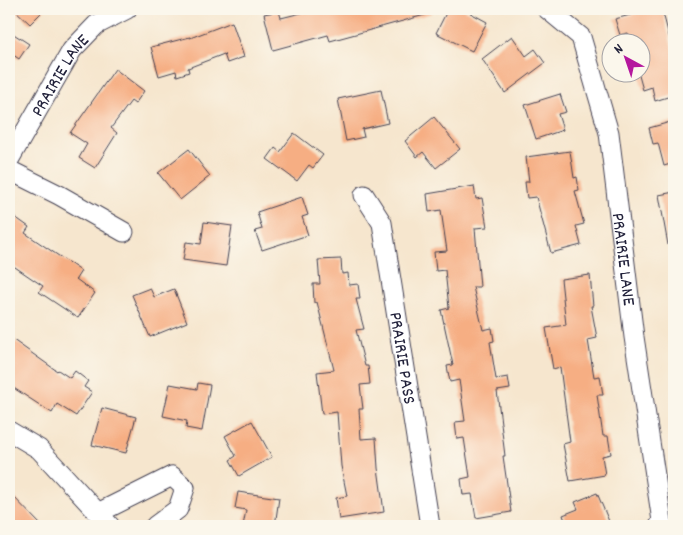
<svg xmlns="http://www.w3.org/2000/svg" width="683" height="535" font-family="Dekko,sans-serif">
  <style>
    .building { fill: #f6ae83 }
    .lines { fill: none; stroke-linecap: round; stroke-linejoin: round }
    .minor-casing { stroke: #423f51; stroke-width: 21 }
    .minor { stroke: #fff; stroke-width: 19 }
    .labels { text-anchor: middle; stroke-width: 5; stroke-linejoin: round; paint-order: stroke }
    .street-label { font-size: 18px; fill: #22223b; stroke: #fbf7ec }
  </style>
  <rect width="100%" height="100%" fill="#fbf7ec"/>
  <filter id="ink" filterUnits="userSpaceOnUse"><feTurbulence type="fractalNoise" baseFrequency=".02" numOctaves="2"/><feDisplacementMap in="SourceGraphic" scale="10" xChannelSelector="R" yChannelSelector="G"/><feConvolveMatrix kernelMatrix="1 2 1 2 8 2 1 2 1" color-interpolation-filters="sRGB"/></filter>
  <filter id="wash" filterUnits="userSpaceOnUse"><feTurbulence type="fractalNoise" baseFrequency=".0096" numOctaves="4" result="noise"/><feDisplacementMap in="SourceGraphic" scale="20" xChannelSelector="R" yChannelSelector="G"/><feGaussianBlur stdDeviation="1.12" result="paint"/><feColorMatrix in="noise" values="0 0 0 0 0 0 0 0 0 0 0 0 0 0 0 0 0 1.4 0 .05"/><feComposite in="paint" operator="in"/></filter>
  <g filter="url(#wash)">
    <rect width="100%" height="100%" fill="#f6e6ce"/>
    <g id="blocks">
      <path class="building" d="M14,9H45L30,24Z
        M317,9H431L432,13L330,41L328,35L273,50L264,14L279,11L281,18Z
        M448,9H463L487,22L472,51L436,33Z
        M653,9H662L674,55V95L655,101L652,87L643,90L638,72H640V42H631L628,33L620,35L615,19Z
        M232,22L244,57L227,63L224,54L188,68L189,72L177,76L176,71L159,76L151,47L190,37V38Z
        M9,31L29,44L19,59L9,52Z
        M512,36L526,56L535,49L545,63L505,93L482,59Z
        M115,69L144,91L135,104L131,101L111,128L117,133L95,168L79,158L87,144L70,133Z
        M381,90L388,123L362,129L364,137L346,141L338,99Z
        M560,94L566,112L558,114L563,130L536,139L525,105Z
        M434,117L460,149L436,168L423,152L417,157L405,141Z
        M674,121V163L664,166L658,143L653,144L649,128Z
        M294,133L323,155L313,168L309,165L297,181L267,159L275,148L280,152Z
        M189,149L210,176L180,200L158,173Z
        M570,151L574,178L577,177L579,190L575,191L584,224L576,226L581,245L551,253L536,197L527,198L525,182H529L526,157Z
        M474,186L476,199L482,198L487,227L475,228L480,287H473L483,330L492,328L494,341L490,342L496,379L508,377L510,389L497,391L505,456H503L511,512L476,518L472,494L463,495L461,479L470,477L464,438L457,439L455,422L465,421L459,380L450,382L447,366L453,365L441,310L449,308L445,270L436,271L434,252L447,251L441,210L429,212L427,194Z
        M674,192V244L668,245L659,195Z
        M302,197L308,215L302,217L308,235L262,250L255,231L262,229L257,212Z
        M15,217L29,227L25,233L81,271L76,279L95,293L78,318L39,292L43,286L9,263V226Z
        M204,222L232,226L226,266L183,260L186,242L201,244Z
        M341,259L342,274L348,273L349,285L358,284L360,299H356L364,329L356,330L365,366H368L370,384L360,385L363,409H359L361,439L376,438L378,468L384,512L339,519L336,498L347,496L341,466L337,412L322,414L317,372L334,370L317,302L314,303L313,284H320L318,260Z
        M590,275L593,306H591L597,338L588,340L594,377L600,376L603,395H597L603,436H608L611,454L602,456L605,475L570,481L563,444L570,442L560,367L553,369L546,328L566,325L561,279Z
        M150,288L154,297L174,289L187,322L150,337L132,295Z
        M9,337L57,371L58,370L70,378L75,371L88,381L84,387L92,392L76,416L57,404L52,413L9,385Z
        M198,383L210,385L202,431L186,428L187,421L163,416L170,384L197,389Z
        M102,408L136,417L126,453L92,445Z
        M252,421L272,457L239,476L230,460L236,456L225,436Z
        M9,492L42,526H9Z
        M238,492L279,498L275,526H243L246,510L235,508Z
        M597,493L611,526H567L563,515L578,509L575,502Z"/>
    </g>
  </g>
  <g filter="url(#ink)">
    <use href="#blocks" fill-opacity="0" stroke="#423f51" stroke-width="1"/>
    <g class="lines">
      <defs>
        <g id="minor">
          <path id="s1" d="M547,9L581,37L609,133L634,337L662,521L659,526"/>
          <path id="s2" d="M9,160L72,50L96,25L127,9"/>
          <path d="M9,170L59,195L124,232"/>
          <path id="s3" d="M364,195L382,223L430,526"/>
          <path d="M9,431L39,449L110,526"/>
          <path d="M98,513L172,476L185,488L178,509L155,526"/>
        </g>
      </defs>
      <use href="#minor" class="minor-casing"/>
      <use href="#minor" class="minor"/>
    </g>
  </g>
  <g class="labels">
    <g class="street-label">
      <text dy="6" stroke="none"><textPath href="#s2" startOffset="99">PRAIRIE LANE</textPath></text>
      <text dy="6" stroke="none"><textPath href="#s1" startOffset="271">PRAIRIE LANE</textPath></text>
      <text dy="6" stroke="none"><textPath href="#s3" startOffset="170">PRAIRIE PASS</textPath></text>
    </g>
  </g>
  <rect width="683" height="535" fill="none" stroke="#fbf7ec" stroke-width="30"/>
  <g transform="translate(626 58) rotate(320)"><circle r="24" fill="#fbf7ec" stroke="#a4a2a5"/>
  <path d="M0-4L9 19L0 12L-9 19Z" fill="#b5179e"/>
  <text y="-8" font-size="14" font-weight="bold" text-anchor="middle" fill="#22223b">N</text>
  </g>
</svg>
